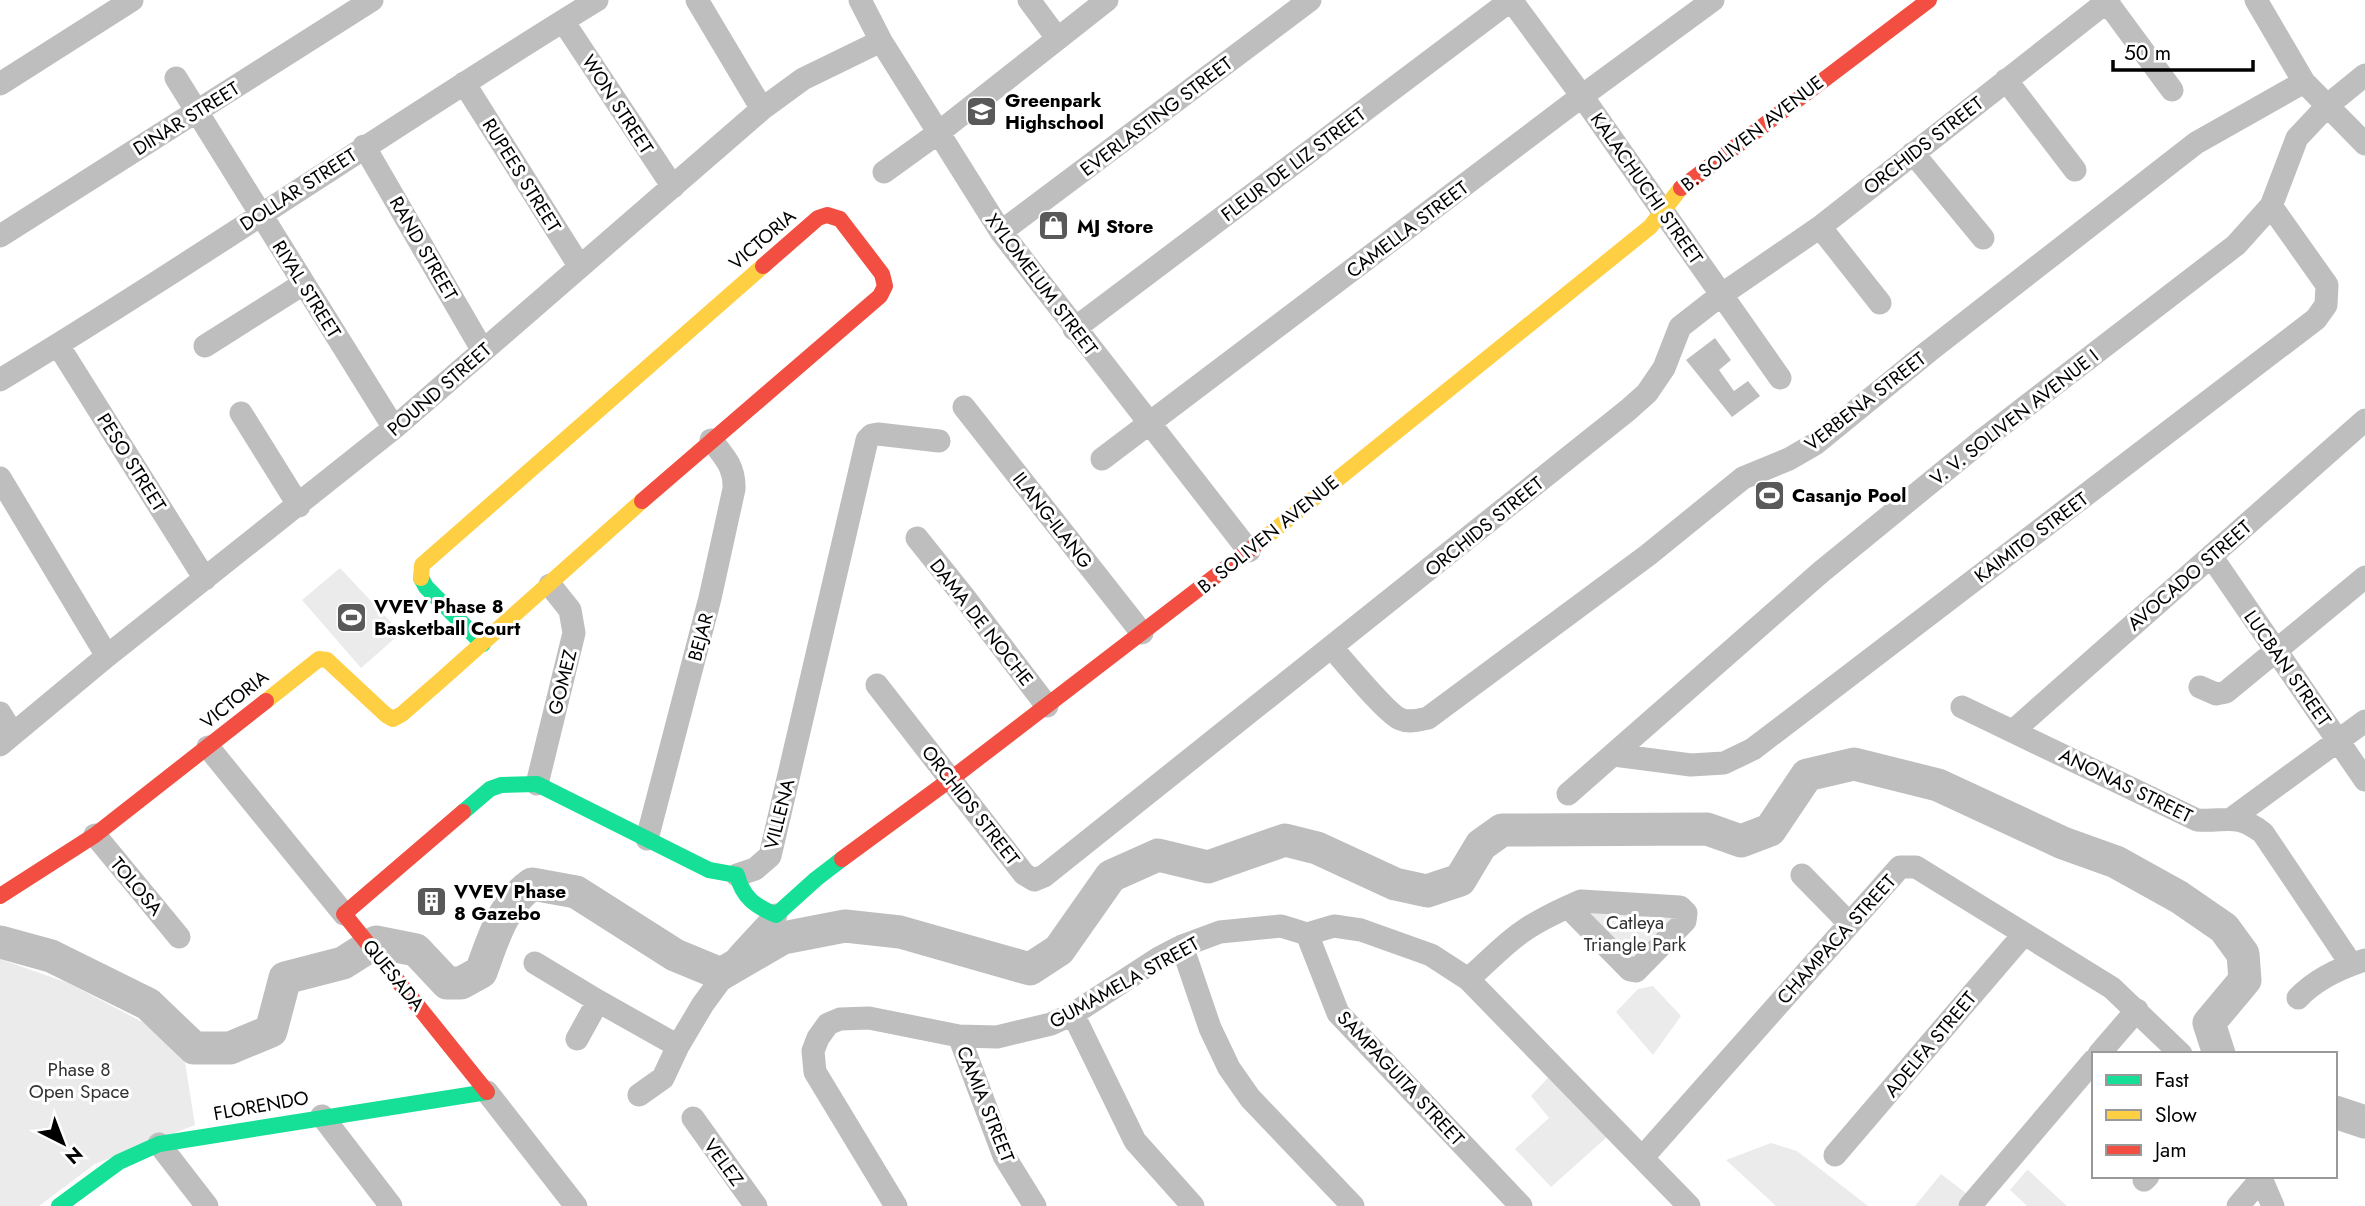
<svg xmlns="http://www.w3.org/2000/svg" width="2365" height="1206" font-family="Jost,sans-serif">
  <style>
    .green { fill: #ebebeb }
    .water { fill: #bebebe }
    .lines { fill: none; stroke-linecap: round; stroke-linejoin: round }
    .river { stroke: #bebebe; stroke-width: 33 }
    .street { stroke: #bebebe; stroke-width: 23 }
    .fast { stroke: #16e098; stroke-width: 16 }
    .slow { stroke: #ffcf43; stroke-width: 16 }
    .jam { stroke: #f24e42; stroke-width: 16 }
    .labels { text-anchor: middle; stroke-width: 6; stroke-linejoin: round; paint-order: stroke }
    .poi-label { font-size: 19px; font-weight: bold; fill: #000; stroke: #fff; text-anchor: start }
    .street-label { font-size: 19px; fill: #000; stroke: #fff }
    .park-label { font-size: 19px; fill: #323232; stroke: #fff }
  </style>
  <rect width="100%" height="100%" fill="#fff"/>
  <path class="green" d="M340,568L401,633L361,668L302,600Z
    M1575,909L1677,910L1681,920L1639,963Z
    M0,959L68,983L148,1025L185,1062L195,1125L95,1164L39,1206H0Z
    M1653,986L1681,1016L1653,1055L1616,1012L1638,989Z
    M1559,1066L1616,1129L1551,1187L1515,1149L1549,1118L1531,1096Z
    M1771,1143L1797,1151L1868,1206H1776L1726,1160Z
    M2027,1170H2028L2067,1206H2027L2010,1190Z
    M1941,1174L1971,1197L1963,1206H1915Z"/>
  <path class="water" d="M1715,338L1731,360L1719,370L1734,391L1748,381L1760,396L1732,417L1686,360Z"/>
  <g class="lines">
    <path class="river" d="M0,942L51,956L148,1004L194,1048H230L271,1031L285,978L343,963L376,942L416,950L447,983H461L481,972C493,940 502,905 532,884L576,892L675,955L721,974L783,938L845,926L900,932L1030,969L1059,950L1111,876L1158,855L1208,867L1285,840L1317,848L1395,884L1427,891L1460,880L1481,845L1502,830L1707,829L1741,841L1770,830L1807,775L1854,764L1938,785L2063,843L2116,862L2179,897L2224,928L2243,954L2245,980L2209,1023L2219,1054
      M2335,1112L2365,1122"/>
    <path class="street" d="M697,0L762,109
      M860,0L881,41L1001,232L1249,551
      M1029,0L1057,38
      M1511,0L1582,96L1780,378
      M2256,0L2304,82L2365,144
      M2107,2L2172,90
      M563,21L673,187
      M176,78L394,428
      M2006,80L2075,170
      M464,83L580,267
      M0,84L132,0
      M364,146L483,351
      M1913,153L1983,238
      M884,172L938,133L1107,0
      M1820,227L1880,303
      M1001,232L1310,0
      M0,236L372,0
      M1074,329L1511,0
      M58,345L205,579
      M205,346L303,284
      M0,380C202,258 396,123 597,0
      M964,407L1142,633
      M241,413L299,506
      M1102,459L1582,96L1713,0
      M0,478L107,656
      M917,538L965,598L1047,706
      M2211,556L2365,780
      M1332,648C1345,662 1386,713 1400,719C1409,723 1419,720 1428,718L1648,555L1743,478L1789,459L1815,444L1929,351L2196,143L2304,82
      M877,685L1024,874L1034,880L1044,876L1628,410L1647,393L1664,368L1680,327L1721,295L1820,227L2109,0
      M2200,687L2216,694L2226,692L2365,577
      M1962,707L2197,820C2228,822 2236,812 2263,833L2351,964
      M0,713L13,734
      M2013,731L2365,420
      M0,745L107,656L394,428L762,109L803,79L881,41
      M208,747L344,914
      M1614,755L1691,765L1724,763L1753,749L2316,319L2326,305L2327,285L2271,206
      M537,784L574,633L570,610L550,585
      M1568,794L1821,572L1985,438L2236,245L2271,206L2297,138L2328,105L2365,75
      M2231,819L2365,721
      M95,835L179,937
      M647,839L710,598L734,489C735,467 724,456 711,440
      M737,875L755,869L770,856L867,440L872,435L878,434L939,441
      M1802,875L1849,923
      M1307,934L1338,1013L1521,1206
      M1182,946L1210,1028L1229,1068L1250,1098L1353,1206
      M535,963L598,1001L678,1046
      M1468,979C1486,964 1503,945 1522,932C1540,919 1561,910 1581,901L1680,907L1686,913L1685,921L1636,971L1630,970L1568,907
      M2298,998C2316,979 2340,968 2365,960
      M1073,1014L1135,1141L1193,1206
      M959,1036L1004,1156L1035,1206
      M577,1039L598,1001
      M2099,1054L2137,1010
      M487,1092L576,1206
      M639,1095L663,1078L678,1046L703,1004L739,955L776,915
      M322,1116L391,1206
      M693,1118L756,1206
      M159,1144L207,1206
      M1835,1155L2024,934
      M1643,1157L1900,867H1916L2112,988L2181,1054
      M2260,1176L2273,1206
      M2144,1180L2148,1176
      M896,1206L815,1072L813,1051L818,1038L828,1024L840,1019L869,1018L959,1036L997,1037L1051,1024L1073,1014L1159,958L1182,946L1220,932L1281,926L1307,934L1334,926L1361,930L1431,955L1468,979L1689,1206
      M1970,1206L2094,1060
      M2238,1206L2261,1179"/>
    <path class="fast" d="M421,578L426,587L483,644
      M463,812L490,789L501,785L537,784L709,870L737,875C743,898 755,906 776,915L816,879L842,859
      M59,1206L119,1162L159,1144L487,1092"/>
    <path class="slow" d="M1261,541L1650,227L1681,188
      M421,578L422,565L763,266
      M266,701L319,659L327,660L386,715L393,719L402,714L441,680L642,501"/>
    <path class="jam" d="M1681,188L1929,0
      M642,501L880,296L885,286L882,274L840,219L827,215L818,218L763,266
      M463,812L344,914L487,1092
      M842,859L951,779L1261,541
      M0,896L95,835L266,701"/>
  </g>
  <defs>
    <symbol id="school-square" viewBox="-11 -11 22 22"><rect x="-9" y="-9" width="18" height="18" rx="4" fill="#595959" stroke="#fff"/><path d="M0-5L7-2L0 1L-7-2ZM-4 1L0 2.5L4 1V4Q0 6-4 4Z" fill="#fff"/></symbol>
    <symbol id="shop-square" viewBox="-11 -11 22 22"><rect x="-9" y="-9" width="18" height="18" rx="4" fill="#595959" stroke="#fff"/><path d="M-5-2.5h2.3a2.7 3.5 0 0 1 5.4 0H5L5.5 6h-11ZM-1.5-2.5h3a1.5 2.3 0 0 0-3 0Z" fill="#fff"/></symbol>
    <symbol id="stadium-square" viewBox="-11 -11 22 22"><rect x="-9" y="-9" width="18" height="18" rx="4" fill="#595959" stroke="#fff"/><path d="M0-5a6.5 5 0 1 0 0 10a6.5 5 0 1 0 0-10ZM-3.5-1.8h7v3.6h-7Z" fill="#fff"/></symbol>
    <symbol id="building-square" viewBox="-11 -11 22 22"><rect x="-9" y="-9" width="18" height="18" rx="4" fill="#595959" stroke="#fff"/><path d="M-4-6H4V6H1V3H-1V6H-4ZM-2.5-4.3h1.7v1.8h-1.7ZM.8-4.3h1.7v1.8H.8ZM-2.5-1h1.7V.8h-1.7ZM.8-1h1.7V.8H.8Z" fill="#fff"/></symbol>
  </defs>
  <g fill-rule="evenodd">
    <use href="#school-square" x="964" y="94" width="35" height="35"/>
    <use href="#shop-square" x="1036" y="208" width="35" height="35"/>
    <use href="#stadium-square" x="1752" y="478" width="35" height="35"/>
    <use href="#stadium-square" x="334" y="600" width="35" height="35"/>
    <use href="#building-square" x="414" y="884" width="35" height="35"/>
  </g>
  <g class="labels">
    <g class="poi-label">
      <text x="1005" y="107">Greenpark<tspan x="1005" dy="22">Highschool</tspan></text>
      <text x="1077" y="233">MJ Store</text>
      <text x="1792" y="502">Casanjo Pool</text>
      <text x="374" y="613">VVEV Phase 8<tspan x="374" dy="22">Basketball Court</tspan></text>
      <text x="454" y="898">VVEV Phase<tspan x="454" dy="22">8 Gazebo</tspan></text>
    </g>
    <g class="street-label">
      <text transform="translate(618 104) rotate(57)" y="7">WON STREET</text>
      <text transform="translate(1156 116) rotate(-37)" y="7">EVERLASTING STREET</text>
      <text transform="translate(186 118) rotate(-32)" y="7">DINAR STREET</text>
      <text transform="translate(1752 133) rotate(-38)" y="7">B. SOLIVEN AVENUE</text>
      <text transform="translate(1923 145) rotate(-38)" y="7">ORCHIDS STREET</text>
      <text transform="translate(1293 164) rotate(-37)" y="7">FLEUR DE LIZ STREET</text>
      <text transform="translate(522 175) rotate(58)" y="7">RUPEES STREET</text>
      <text transform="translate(1647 188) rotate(55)" y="7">KALACHUCHI STREET</text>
      <text transform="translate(298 189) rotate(-33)" y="7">DOLLAR STREET</text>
      <text transform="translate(1407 229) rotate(-37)" y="7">CAMELLA STREET</text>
      <text transform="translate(762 239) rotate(-41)" y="7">VICTORIA</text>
      <text transform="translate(424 248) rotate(60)" y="7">RAND STREET</text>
      <text transform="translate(1042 284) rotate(53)" y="7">XYLOMELUM STREET</text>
      <text transform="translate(307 289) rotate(58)" y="7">RIYAL STREET</text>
      <text transform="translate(439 389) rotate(-41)" y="7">POUND STREET</text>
      <text transform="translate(1865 401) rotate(-38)" y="7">VERBENA STREET</text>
      <text transform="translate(2014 417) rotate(-38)" y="7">V. V. SOLIVEN AVENUE I</text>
      <text transform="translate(132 462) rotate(58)" y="7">PESO STREET</text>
      <text transform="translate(1053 520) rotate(52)" y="7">ILANG-ILANG</text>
      <text transform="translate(1484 526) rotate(-39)" y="7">ORCHIDS STREET</text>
      <text transform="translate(1268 534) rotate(-39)" y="7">B. SOLIVEN AVENUE</text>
      <text transform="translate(2031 537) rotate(-37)" y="7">KAIMITO STREET</text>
      <text transform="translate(2189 575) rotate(-41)" y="7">AVOCADO STREET</text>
      <text transform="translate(982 622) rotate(52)" y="7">DAMA DE NOCHE</text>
      <text transform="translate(700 637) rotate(-75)" y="7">BEJAR</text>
      <text transform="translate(2288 668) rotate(55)" y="7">LUCBAN STREET</text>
      <text transform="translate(562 682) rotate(-76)" y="7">GOMEZ</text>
      <text transform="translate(234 699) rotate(-39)" y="7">VICTORIA</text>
      <text transform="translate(2126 785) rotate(26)" y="7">ANONAS STREET</text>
      <text transform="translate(971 805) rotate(52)" y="7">ORCHIDS STREET</text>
      <text transform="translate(779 814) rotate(-76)" y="7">VILLENA</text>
      <text transform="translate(137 886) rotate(50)" y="7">TOLOSA</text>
      <text transform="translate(1836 939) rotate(-48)" y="7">CHAMPACA STREET</text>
      <text transform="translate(394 975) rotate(51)" y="7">QUESADA</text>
      <text transform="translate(1124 982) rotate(-29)" y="7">GUMAMELA STREET</text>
      <text transform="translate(1930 1044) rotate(-50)" y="7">ADELFA STREET</text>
      <text transform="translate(1401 1078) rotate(47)" y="7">SAMPAGUITA STREET</text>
      <text transform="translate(986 1104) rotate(68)" y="7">CAMIA STREET</text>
      <text transform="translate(261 1105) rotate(-10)" y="7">FLORENDO</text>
      <text transform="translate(724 1162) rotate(54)" y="7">VELEZ</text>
    </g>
    <g class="park-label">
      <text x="1635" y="929">Catleya<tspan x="1635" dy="22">Triangle Park</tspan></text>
      <text x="79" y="1076">Phase 8<tspan x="79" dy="22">Open Space</tspan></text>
    </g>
  </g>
  <rect x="2092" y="1052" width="245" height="126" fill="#ffffff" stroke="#999999" stroke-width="2"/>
  <rect x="2106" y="1075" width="35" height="10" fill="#16e098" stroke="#999999" stroke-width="2"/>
  <text x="2155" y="1087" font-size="21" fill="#000000">Fast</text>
  <rect x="2106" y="1110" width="35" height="10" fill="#ffcf43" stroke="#999999" stroke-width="2"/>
  <text x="2155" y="1122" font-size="21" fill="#000000">Slow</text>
  <rect x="2106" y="1145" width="35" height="10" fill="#f24e42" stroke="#999999" stroke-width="2"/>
  <text x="2155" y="1157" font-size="21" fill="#000000">Jam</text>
  <g transform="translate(63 1143) rotate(138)" stroke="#ffffff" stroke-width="5" paint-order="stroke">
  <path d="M0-5L12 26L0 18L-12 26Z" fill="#000000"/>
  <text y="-10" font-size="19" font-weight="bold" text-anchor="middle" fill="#000000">N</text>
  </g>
  <path d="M2113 60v10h140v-10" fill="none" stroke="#000000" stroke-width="3.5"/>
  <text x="2124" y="60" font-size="21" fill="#000000" stroke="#ffffff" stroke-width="5" paint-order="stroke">50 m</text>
</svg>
